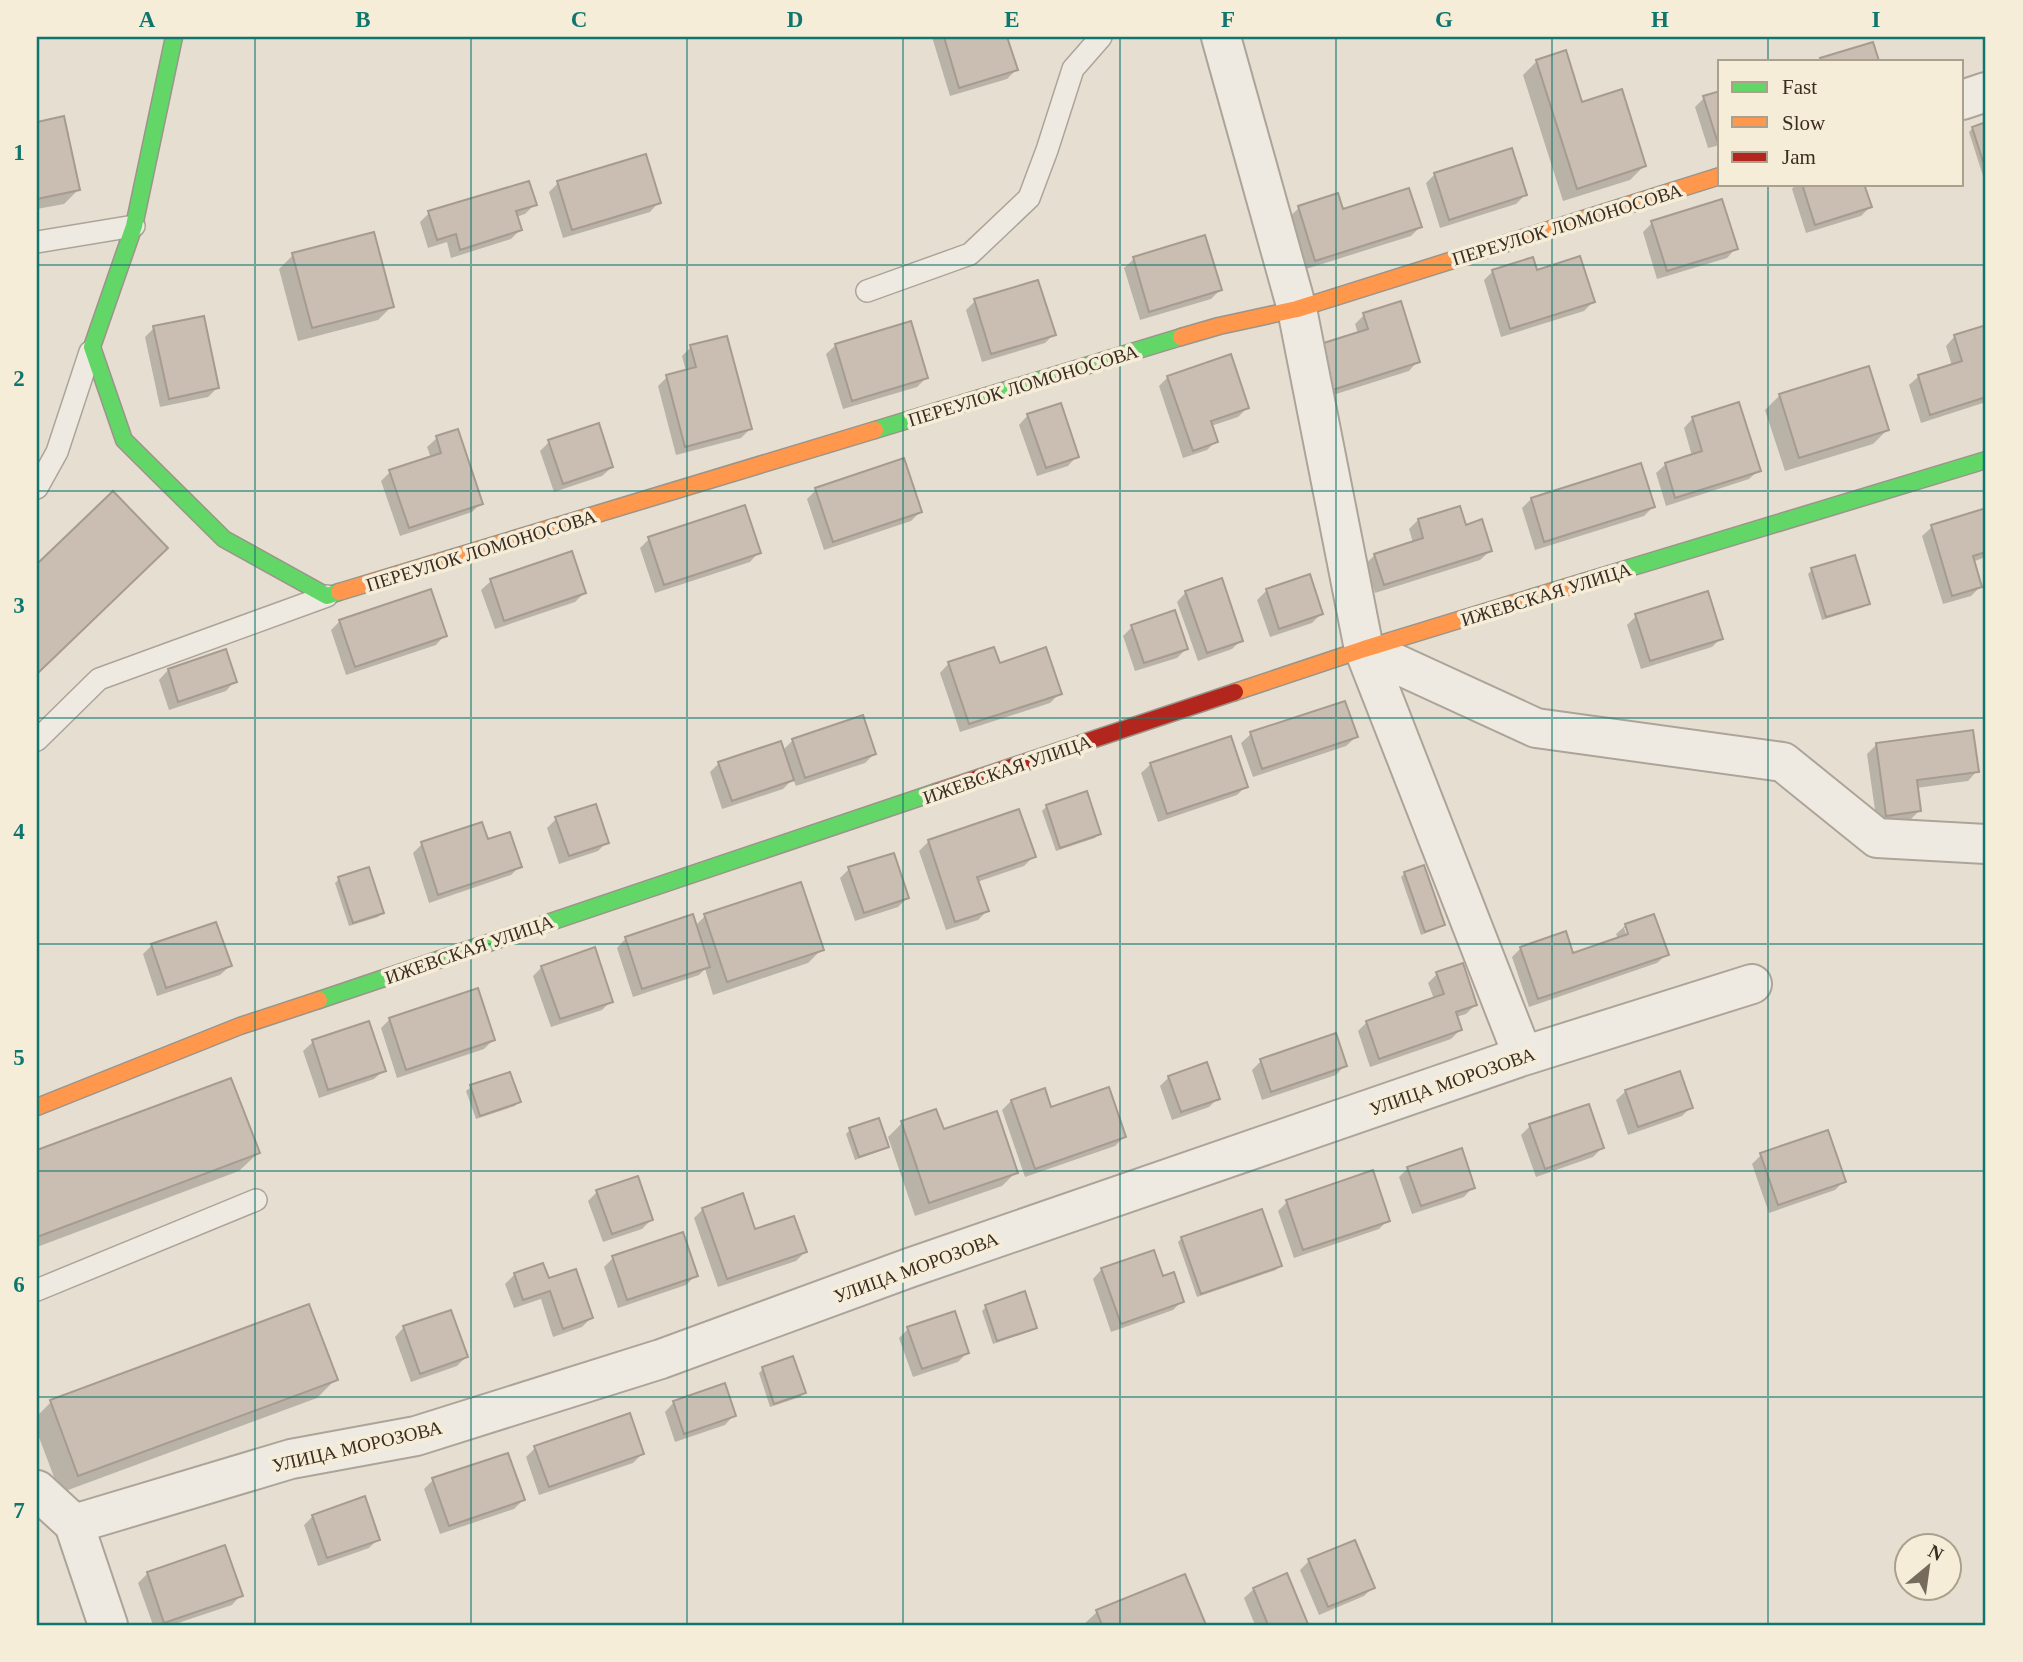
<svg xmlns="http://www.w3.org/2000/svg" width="2023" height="1662" font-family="Georgia,serif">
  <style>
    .shadow { fill: #0003; fill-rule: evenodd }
    .building { fill: #cabeb2; stroke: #a79b8f; stroke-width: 2 }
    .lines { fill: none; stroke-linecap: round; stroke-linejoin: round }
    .lane-casing { stroke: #aca499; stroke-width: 24 }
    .street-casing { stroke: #aca499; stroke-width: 42 }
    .fast-casing { stroke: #9b948a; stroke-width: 19 }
    .slow-casing { stroke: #9b948a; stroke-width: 19 }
    .jam-casing { stroke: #9b948a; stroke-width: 19 }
    .lane { stroke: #eeeae2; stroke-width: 21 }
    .street { stroke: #eeeae2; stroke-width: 38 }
    .fast { stroke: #63d668; stroke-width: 16 }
    .slow { stroke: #ff974d; stroke-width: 16 }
    .jam { stroke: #b3261e; stroke-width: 16 }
    .grid { fill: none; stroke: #0f766e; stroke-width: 2; stroke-opacity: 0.55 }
    .labels { text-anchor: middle; stroke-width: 7; stroke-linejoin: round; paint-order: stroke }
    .street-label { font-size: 19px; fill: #3b2d20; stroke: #f6edd8 }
    .neatline { fill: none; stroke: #0f766e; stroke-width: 2.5 }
    .grid-label { font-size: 23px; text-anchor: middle; font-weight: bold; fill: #0f766e }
  </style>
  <rect width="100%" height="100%" fill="#e6dfd1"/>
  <path class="shadow" d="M932,37H1006L1016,70L1007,79L950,96Z
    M1537,61L1644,166L1630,180L1563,201L1523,75Z
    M1720,93V145L1708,148L1695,107L1704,98Z
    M63,118L78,190L64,204L37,209V124Z
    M1986,124V175L1983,176L1969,132L1973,128Z
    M1435,174L1525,195L1516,204L1440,228L1426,183Z
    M558,183L659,202L650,212L563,238L549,192Z
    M1796,184H1863L1870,207L1861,216L1806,233L1792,189Z
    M1337,196L1342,211L1420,227L1411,236L1306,269L1289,217L1299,208Z
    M535,204L525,214L516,217L520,230L511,239L451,258L447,242L428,248L420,222L429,213Z
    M1652,223L1736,248L1727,258L1657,279L1643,232Z
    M293,255L392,306L378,320L298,341L279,269Z
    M1134,259L1220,290L1211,299L1140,320L1124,268Z
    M1493,271L1593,302L1584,311L1501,337L1484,280Z
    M975,301L1054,334L1045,343L982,362L966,310Z
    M1364,315L1418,361L1409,371L1317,400L1358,334L1355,324Z
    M1986,326V402L1921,423L1909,385L1919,376L1952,366L1946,346L1955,336Z
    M154,328L217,388L208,397L160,407L145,337Z
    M836,345L926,378L917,387L843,409L826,354Z
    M691,347L750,429L741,438L676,455L658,386L667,377L686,371L682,356Z
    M1868,368L1887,430L1873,444L1785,471L1765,410L1779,396Z
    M1168,377L1247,408L1238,417L1211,426L1216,441L1207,450L1183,458L1159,386Z
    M1028,415L1077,456L1068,466L1037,476L1019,425Z
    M1693,418L1759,470L1749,479L1666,506L1656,473L1666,464L1692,456L1684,428Z
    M457,431L481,503L472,512L400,536L381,481L390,472L431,458L427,447L437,438Z
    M549,442L612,467L602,476L554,492L540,451Z
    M816,490L920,512L911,521L824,550L807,499Z
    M113,494L152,562L37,673V567Z
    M1531,499L1653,507L1644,516L1535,550L1522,508Z
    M1986,510V557L1972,562L1980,587L1971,596L1943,604L1922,536L1932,527Z
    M1418,520L1490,551L1480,560L1375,593L1365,564L1375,555L1413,543L1409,529Z
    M649,539L759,552L750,562L655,593L640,548Z
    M1812,570L1868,603L1864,607L1822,620L1808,574Z
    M491,581L584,593L575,602L495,629L481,590Z
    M1267,590L1321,614L1312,623L1270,637L1257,600Z
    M1186,592L1241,640L1232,649L1198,661L1177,602Z
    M1636,616L1721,638L1712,647L1641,669L1627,625Z
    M340,621L445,635L436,645L346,675L331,630Z
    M1132,627L1186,649L1177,658L1135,671L1123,636Z
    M949,663L999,665L1060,693L1050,703L960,732L940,673Z
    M168,670L235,681L226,691L169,710L159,680Z
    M1344,703L1356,737L1346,746L1253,777L1241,743L1251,734Z
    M793,740L874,754L865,763L796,786L793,779L783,789L722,809L710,772L719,763L782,751Z
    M1877,744L1977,771L1968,781L1916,788L1919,811L1910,820L1877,824L1867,754Z
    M1151,764L1246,786L1237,795L1158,822L1141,773Z
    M1086,793L1099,833L1095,838L1056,851L1042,811L1046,807Z
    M556,819L607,842L598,851L559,864L547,828Z
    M487,841L520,866L511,875L429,903L413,853L422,844Z
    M929,841L1034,856L1024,866L977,882L987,911L978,920L946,930L919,851Z
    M849,869L907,898L898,907L855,921L840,878Z
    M1405,873L1443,924L1438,928L1421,935L1401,877Z
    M339,879L382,913L378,917L349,926L335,883Z
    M705,916L822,949L808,963L713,995L705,969L699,975L633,997L617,948L626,938L695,926Z
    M1626,925L1667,954L1657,963L1529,1007L1512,957L1521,948L1572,955L1618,939L1616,934ZM1624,928H1628L1629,942Z
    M152,945L230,966L220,975L157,996L143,954Z
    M542,967L611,1001L602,1010L551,1027L533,976Z
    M1437,974L1475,1005L1466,1014L1456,1017L1460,1030L1451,1039L1370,1067L1358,1031L1367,1022L1434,999L1428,983Z
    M390,1019L493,1040L484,1049L397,1078L381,1028Z
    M368,1024L384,1070L374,1079L319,1098L303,1051L313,1042Z
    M1261,1061L1345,1065L1336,1075L1262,1100L1252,1070Z
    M1169,1077L1218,1098L1209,1107L1172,1120L1160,1086Z
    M230,1080L258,1153L239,1171L37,1247V1152Z
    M471,1087L519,1102L515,1106L476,1119L466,1091Z
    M1626,1091L1691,1107L1682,1116L1628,1135L1616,1100Z
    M1011,1101L1050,1110L1124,1137L1115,1146L1025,1177L1002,1110Z
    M902,1123L943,1131L1016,1172L1002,1186L915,1216L888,1137Z
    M1530,1126L1602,1148L1593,1157L1536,1177L1521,1135Z
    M850,1130L887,1146L883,1150L855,1160L846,1134Z
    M1761,1155L1844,1181L1835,1190L1769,1213L1752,1164Z
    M1408,1168L1473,1187L1464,1197L1412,1214L1399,1177Z
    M597,1192L651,1220L642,1229L603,1242L588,1201Z
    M1287,1202L1388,1220L1379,1229L1294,1258L1278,1211Z
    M703,1209L754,1231L805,1252L796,1261L718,1287L694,1218Z
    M1182,1238L1280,1265L1276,1270L1197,1297L1178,1242Z
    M613,1258L696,1275L686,1285L618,1308L604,1267Z
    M542,1265L548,1281L591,1318L582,1327L553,1337L541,1299L514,1308L505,1284L514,1275Z
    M1102,1269L1162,1279L1182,1301L1173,1310L1111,1332L1093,1279Z
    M986,1307L1035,1327L1031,1331L993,1344L982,1311Z
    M404,1327L466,1357L457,1366L411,1382L395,1337Z
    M908,1329L967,1353L958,1362L913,1377L899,1338Z
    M763,1369L804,1393L800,1397L770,1407L759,1373Z
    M336,1379L317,1398L60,1493L37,1432V1416L51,1402Z
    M674,1402L734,1415L725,1425L675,1442L665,1412Z
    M535,1448L642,1454L633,1463L539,1495L526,1457Z
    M433,1480L523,1500L514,1509L440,1534L424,1489Z
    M313,1516L378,1539L369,1548L318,1566L304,1525Z
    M224,1548L241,1595L232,1605L172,1625H153L138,1583L147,1574Z
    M1309,1561L1373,1587L1364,1596L1319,1615L1300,1570Z
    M1184,1576L1204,1625H1083L1097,1612Z
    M1254,1589L1306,1624L1255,1625L1244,1598Z"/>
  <path class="building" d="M944,37H1007L1018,70L959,88Z
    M1873,42L1879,61H1821L1820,58Z
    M1566,50L1582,102L1622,89L1646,166L1577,189L1536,60Z
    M1720,91V139L1717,140L1703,96Z
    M64,116L80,190L37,199V122Z
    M1986,122V171L1972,127Z
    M1512,148L1527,195L1449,220L1434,173Z
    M646,154L661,203L572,230L557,181Z
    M529,181L537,205L516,211L522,230L460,250L456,234L437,240L428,211Z
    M1802,184H1864L1872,207L1815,225Z
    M1409,188L1422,227L1315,261L1298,206L1338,193L1343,209Z
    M1722,199L1738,249L1667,271L1651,221Z
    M374,232L394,307L312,328L292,253Z
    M1205,235L1222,290L1149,312L1133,257Z
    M1580,256L1595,302L1510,329L1492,270L1533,257L1537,270Z
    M1038,280L1056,335L991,354L974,299Z
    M1401,301L1420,362L1326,392L1311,347L1368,329L1363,313Z
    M204,316L219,388L169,399L153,326Z
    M911,321L928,378L852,401L835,344Z
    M1986,325V397L1930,415L1918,375L1962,361L1954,335Z
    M727,336L752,429L685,447L666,375L696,367L690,345Z
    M1231,354L1249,408L1211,421L1218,442L1193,451L1167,376Z
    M1869,366L1889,430L1799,458L1779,394Z
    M1739,402L1761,471L1675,498L1665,463L1702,451L1692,417Z
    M1061,403L1079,457L1046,468L1027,414Z
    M599,423L613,467L563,484L548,440Z
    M458,429L483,504L409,528L389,470L441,453L436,436Z
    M904,458L922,512L833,542L815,488Z
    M1641,463L1655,507L1544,542L1531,498Z
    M113,491L168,548L37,674V564Z
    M745,505L761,553L664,585L648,537Z
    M1460,506L1466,525L1482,519L1492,551L1384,585L1374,554L1423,538L1418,519Z
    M1986,508V552L1973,556L1982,587L1952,596L1931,525Z
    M572,551L586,593L504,621L490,579Z
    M1855,555L1870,604L1826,617L1811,568Z
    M1310,574L1323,614L1279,629L1266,589Z
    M1222,578L1243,641L1207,653L1185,591Z
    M431,589L447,636L355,667L339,620Z
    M1708,591L1723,639L1650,661L1635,614Z
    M1175,610L1188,649L1144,663L1131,625Z
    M994,647L1000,663L1046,647L1062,694L969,724L948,662Z
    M226,649L237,682L178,702L168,669Z
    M1345,701L1358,737L1262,769L1250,732Z
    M863,715L876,754L805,778L792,739Z
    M1973,730L1979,772L1917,780L1921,811L1886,816L1876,743Z
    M1231,736L1248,787L1167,814L1150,763Z
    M781,741L794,780L732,801L718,762Z
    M1087,791L1101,834L1060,848L1046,805Z
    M596,804L609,843L569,856L555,817Z
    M1019,809L1036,857L977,877L989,911L955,922L928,840Z
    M482,822L488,839L510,832L522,867L438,895L421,842Z
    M894,853L909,898L864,913L848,867Z
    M1424,865L1445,925L1425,932L1404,872Z
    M369,867L384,913L353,923L338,877Z
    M801,882L824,950L727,982L704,914Z
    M693,914L710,967L642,989L625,937Z
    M1654,914L1669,955L1538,999L1520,947L1566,931L1573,953L1628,934L1625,924Z
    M216,922L232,966L166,988L151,944Z
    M595,947L613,1002L560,1019L541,966Z
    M1463,963L1477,1005L1456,1012L1462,1030L1379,1059L1366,1021L1444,994L1436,972Z
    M478,988L495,1040L406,1070L389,1018Z
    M369,1021L386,1071L328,1090L312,1040Z
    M1336,1033L1347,1066L1271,1092L1260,1059Z
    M1207,1062L1220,1099L1181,1112L1168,1076Z
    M1680,1071L1693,1108L1638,1127L1625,1090Z
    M510,1072L521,1102L480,1116L470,1085Z
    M231,1078L260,1153L37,1237V1150Z
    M1109,1087L1126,1137L1035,1169L1011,1100L1045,1088L1051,1107Z
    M1589,1104L1604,1148L1545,1169L1529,1124Z
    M936,1109L944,1129L997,1111L1018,1173L929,1203L901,1121Z
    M879,1118L889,1147L859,1157L849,1128Z
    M1828,1130L1846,1182L1778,1205L1760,1153Z
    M1462,1148L1475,1188L1421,1206L1407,1167Z
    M1373,1170L1390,1221L1303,1250L1286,1200Z
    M638,1176L653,1220L612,1234L596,1190Z
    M743,1193L755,1229L794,1216L807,1252L727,1279L702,1208Z
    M1262,1209L1282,1266L1201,1294L1181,1237Z
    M683,1232L698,1276L627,1300L612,1256Z
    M1154,1250L1163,1276L1174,1272L1184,1302L1121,1324L1101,1268Z
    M543,1263L549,1278L576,1269L593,1318L563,1329L550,1291L523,1300L514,1273Z
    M1025,1291L1037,1328L997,1341L985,1305Z
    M309,1304L338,1380L78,1476L50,1400Z
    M451,1310L468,1357L420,1374L403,1326Z
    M955,1311L969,1353L922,1369L907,1327Z
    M793,1356L806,1393L774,1404L762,1367Z
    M725,1383L736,1416L684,1434L673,1401Z
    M630,1413L644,1454L549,1487L534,1446Z
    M508,1453L525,1500L449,1526L432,1478Z
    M365,1496L380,1540L327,1558L312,1515Z
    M1355,1540L1375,1588L1328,1607L1308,1559Z
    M225,1545L243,1596L164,1623L147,1572Z
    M1287,1573L1308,1624L1268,1625L1253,1588Z
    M1185,1574L1206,1625H1102L1096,1610Z"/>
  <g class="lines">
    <defs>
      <path id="lane" d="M37,242L134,226
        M867,291L970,254L1029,198L1047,150L1073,69L1101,37
        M37,488L57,452L90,352
        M37,740L99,679L327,596
        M37,1290L256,1200"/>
      <path id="street" d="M1221,37L1297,309L1364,649L1523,1056
        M1962,100L1986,92
        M1364,649L1536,728L1783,762L1877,838L1986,844
        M37,1490L74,1524L108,1625
        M74,1524L291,1459L416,1436L661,1359L909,1268L1523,1056L1752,984"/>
      <path id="fast" d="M174,37L134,226L92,347L124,440L224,539L327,596L339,592
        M875,430L1181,337
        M1583,582L1986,460
        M319,1000L936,792"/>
      <path id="slow" d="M1181,337L1219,326L1297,309L1720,176
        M339,592L875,430
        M1235,692L1364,649L1583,582
        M37,1107L240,1026L319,1000"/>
      <path id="jam" d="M936,792L1235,692"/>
    </defs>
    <use href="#lane" class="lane-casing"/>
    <use href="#street" class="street-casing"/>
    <use href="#fast" class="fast-casing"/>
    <use href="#slow" class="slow-casing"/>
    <use href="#jam" class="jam-casing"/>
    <use href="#lane" class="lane"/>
    <use href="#street" class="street"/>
    <use href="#fast" class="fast"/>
    <use href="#slow" class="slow"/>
    <use href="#jam" class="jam"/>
  </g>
  <path class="grid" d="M255,37V1625M471,37V1625M687,37V1625M903,37V1625M1120,37V1625M1336,37V1625M1552,37V1625M1768,37V61M1768,184V1625M37,265H1986M37,491H1986M37,718H1986M37,944H1986M37,1171H1986M37,1397H1986"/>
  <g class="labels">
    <g class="street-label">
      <text transform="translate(1567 224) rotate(-17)" y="7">ПЕРЕУЛОК ЛОМОНОСОВА</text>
      <text transform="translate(1023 385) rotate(-17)" y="7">ПЕРЕУЛОК ЛОМОНОСОВА</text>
      <text transform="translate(481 550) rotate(-17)" y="7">ПЕРЕУЛОК ЛОМОНОСОВА</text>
      <text transform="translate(1546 594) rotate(-17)" y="7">ИЖЕВСКАЯ УЛИЦА</text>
      <text transform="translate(1007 769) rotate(-19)" y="7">ИЖЕВСКАЯ УЛИЦА</text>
      <text transform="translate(469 949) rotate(-19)" y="7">ИЖЕВСКАЯ УЛИЦА</text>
      <text transform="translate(1452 1081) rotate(-19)" y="7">УЛИЦА МОРОЗОВА</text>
      <text transform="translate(916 1267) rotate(-20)" y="7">УЛИЦА МОРОЗОВА</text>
      <text transform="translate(357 1446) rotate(-13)" y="7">УЛИЦА МОРОЗОВА</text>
    </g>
  </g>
  <rect width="2023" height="1662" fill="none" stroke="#f6edd8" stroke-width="77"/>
  <rect x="1718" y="60" width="245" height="126" fill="#f6edd8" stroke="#aba08e" stroke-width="2"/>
  <rect x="1732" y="82" width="35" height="10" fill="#63d668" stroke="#aba08e" stroke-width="2"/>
  <text x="1782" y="94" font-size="21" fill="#3b2d20">Fast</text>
  <rect x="1732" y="117" width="35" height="10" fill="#ff974d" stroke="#aba08e" stroke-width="2"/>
  <text x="1782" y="130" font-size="21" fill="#3b2d20">Slow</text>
  <rect x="1732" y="152" width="35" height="10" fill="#b3261e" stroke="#aba08e" stroke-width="2"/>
  <text x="1782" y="164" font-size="21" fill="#3b2d20">Jam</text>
  <g transform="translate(1928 1567) rotate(29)"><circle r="33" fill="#f6edd8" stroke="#aba08e" stroke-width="2"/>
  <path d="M0-5L12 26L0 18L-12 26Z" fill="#776b5e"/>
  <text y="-10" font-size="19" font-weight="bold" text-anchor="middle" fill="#3b2d20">N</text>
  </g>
  <rect x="38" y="38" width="1946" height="1586" class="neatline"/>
  <g class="grid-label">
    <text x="147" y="27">A</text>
    <text x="363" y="27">B</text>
    <text x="579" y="27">C</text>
    <text x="795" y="27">D</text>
    <text x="1012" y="27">E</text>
    <text x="1228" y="27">F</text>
    <text x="1444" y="27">G</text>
    <text x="1660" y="27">H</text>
    <text x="1876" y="27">I</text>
    <text x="19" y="160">1</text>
    <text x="19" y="386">2</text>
    <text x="19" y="613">3</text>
    <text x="19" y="839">4</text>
    <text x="19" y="1065">5</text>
    <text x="19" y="1292">6</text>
    <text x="19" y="1518">7</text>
  </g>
</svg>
